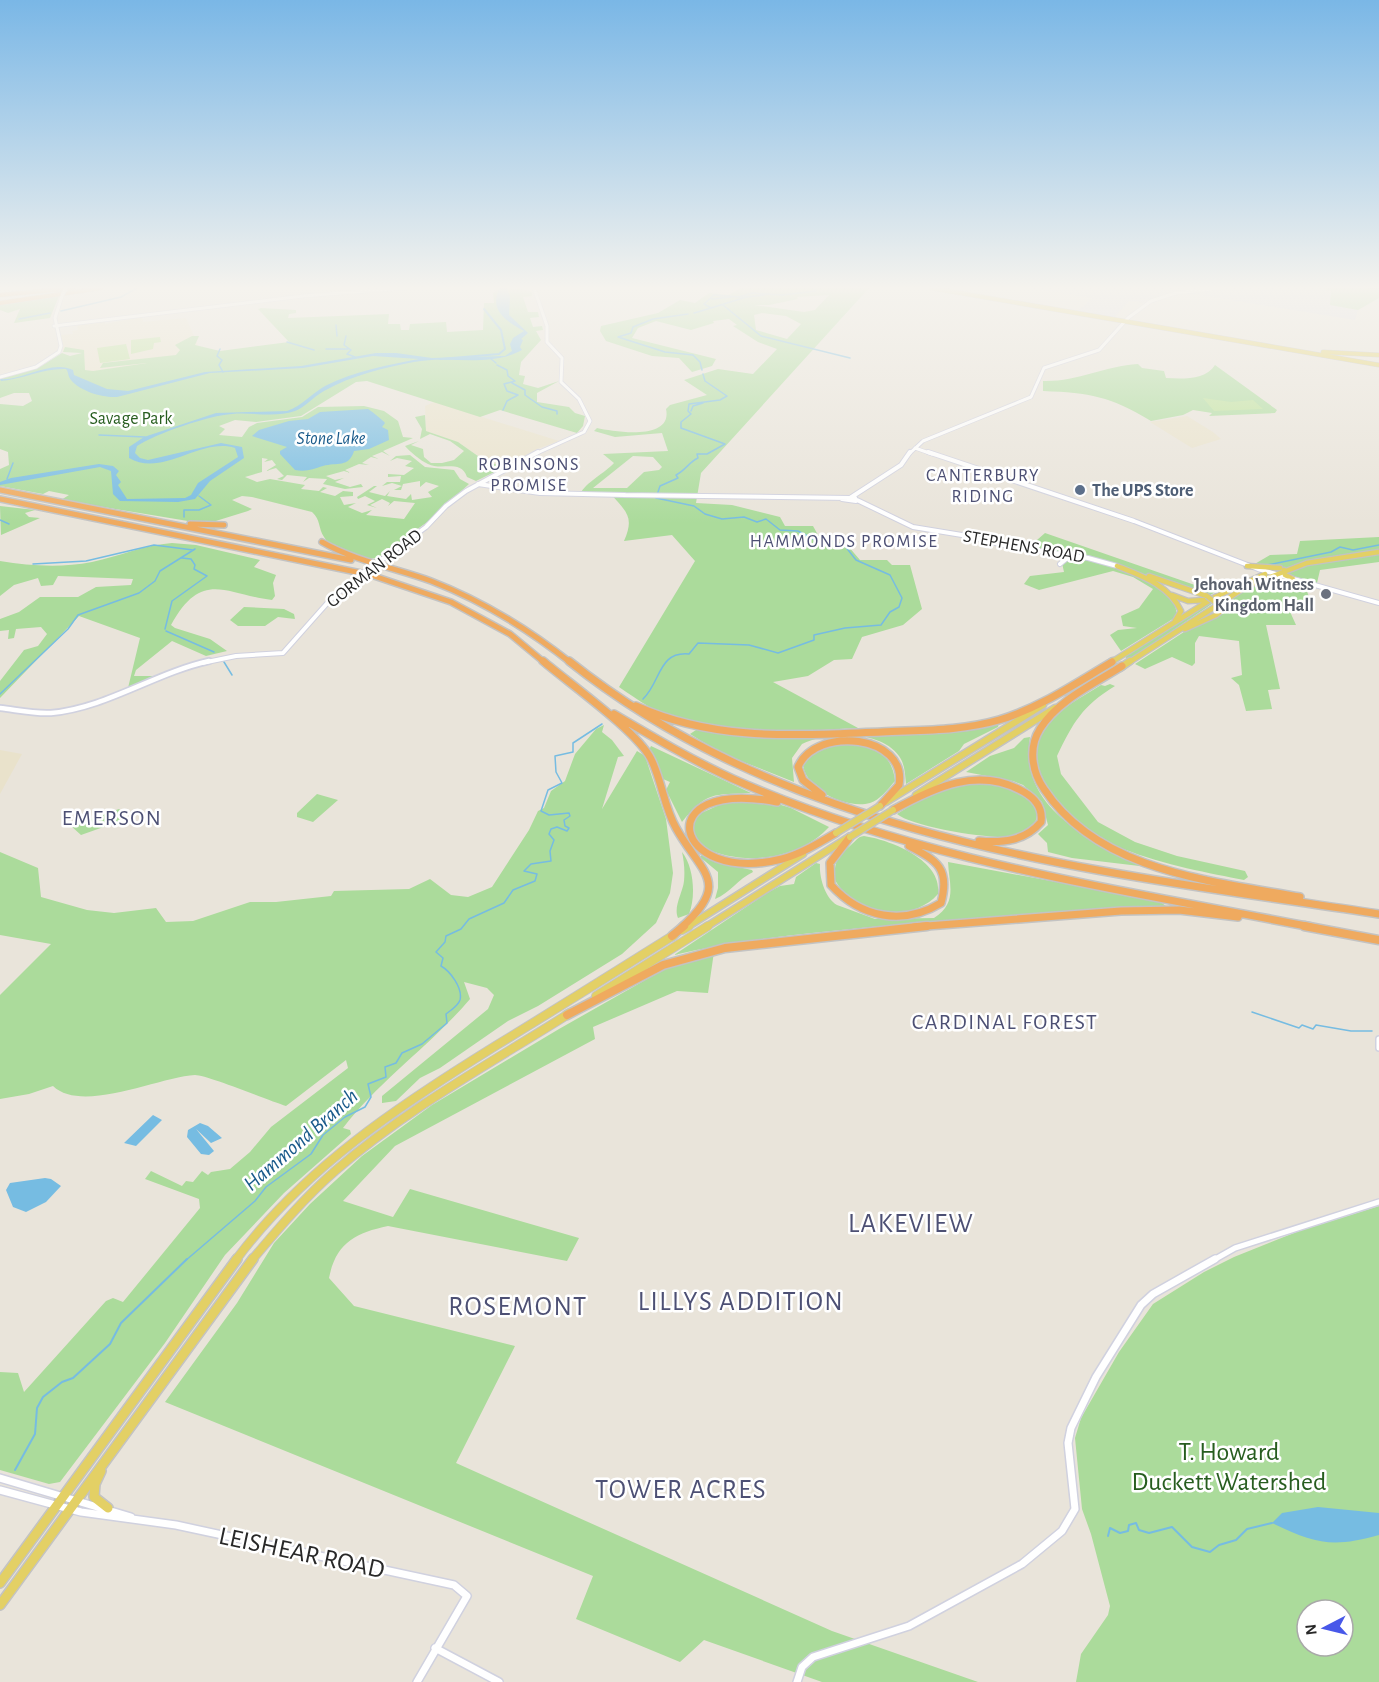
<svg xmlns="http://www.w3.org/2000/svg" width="1379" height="1682" font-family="'Alegreya Sans',sans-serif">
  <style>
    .industrial { fill: #dddbe2 }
    .education { fill: #e9e2cb }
    .green { fill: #abdb9b; fill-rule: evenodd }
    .pitch { fill: #bce298 }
    .water { fill: #76bce2 }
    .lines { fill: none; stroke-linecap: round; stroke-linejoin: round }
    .stream-far1 { stroke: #76bce2; stroke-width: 1.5 }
    .stream { stroke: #76bce2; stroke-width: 2 }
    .canal { stroke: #76bce2; stroke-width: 2 }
    .tertiary-far4-casing { stroke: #d0d1df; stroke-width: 4.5 }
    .tertiary-far3-casing { stroke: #d0d1df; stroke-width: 6 }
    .tertiary-far2-casing { stroke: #d0d1df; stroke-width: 8 }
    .tertiary-far1-casing { stroke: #d0d1df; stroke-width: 8 }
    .tertiary-casing { stroke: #d0d1df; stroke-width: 10 }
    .primary-far4-casing { stroke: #c3c3c3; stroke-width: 5 }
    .primary-far3-casing { stroke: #c3c3c3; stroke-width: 7 }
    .primary-far2-casing { stroke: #c3c3c3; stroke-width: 9 }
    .primary-far1-casing { stroke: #c3c3c3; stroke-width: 10 }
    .primary-casing { stroke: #c3c3c3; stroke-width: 12 }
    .motorway-far3-casing { stroke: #c3c3c3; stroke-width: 5 }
    .motorway-far2-casing { stroke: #c3c3c3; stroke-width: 8 }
    .motorway-far1-casing { stroke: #c3c3c3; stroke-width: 10 }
    .motorway-casing { stroke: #c3c3c3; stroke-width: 11 }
    .tertiary-far4 { stroke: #fff; stroke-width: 3 }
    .tertiary-far3 { stroke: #fff; stroke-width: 4 }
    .tertiary-far2 { stroke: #fff; stroke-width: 4.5 }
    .tertiary-far1 { stroke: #fff; stroke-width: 5 }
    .tertiary { stroke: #fff; stroke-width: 7 }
    .primary-far4 { stroke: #e3d065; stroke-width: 4 }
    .primary-far3 { stroke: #e3d065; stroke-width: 4.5 }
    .primary-far2 { stroke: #e3d065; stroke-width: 6 }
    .primary-far1 { stroke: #e3d065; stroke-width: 8 }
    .primary { stroke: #e3d065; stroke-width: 9 }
    .motorway-far3 { stroke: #efaa5f; stroke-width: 4 }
    .motorway-far2 { stroke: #efaa5f; stroke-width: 5 }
    .motorway-far1 { stroke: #efaa5f; stroke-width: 7 }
    .motorway { stroke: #efaa5f; stroke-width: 8 }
    .rail { stroke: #9e9fb0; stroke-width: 1.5 }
    .tertiary-bridge-far1-casing { stroke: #d0d1df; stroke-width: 4.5; stroke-linecap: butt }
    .tertiary-bridge-casing { stroke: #d0d1df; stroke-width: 6; stroke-linecap: butt }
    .primary-bridge-far1-casing { stroke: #c3c3c3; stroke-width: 7; stroke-linecap: butt }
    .primary-bridge-casing { stroke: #c3c3c3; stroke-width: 9; stroke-linecap: butt }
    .tertiary-bridge-far1 { stroke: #fff; stroke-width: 3 }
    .tertiary-bridge { stroke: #fff; stroke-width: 4 }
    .primary-bridge-far1 { stroke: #e3d065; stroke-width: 4.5 }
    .primary-bridge { stroke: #e3d065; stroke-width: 6 }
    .service-dot { fill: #5c6f8a; stroke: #fff; stroke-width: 2 }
    .worship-dot { fill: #6b7280; stroke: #fff; stroke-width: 2 }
    .labels { text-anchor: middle; stroke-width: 5; stroke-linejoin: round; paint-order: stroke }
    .far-park-label { font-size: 18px; fill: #275d1f; stroke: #fff }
    .far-water-label { font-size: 18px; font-style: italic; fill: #195a8a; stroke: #fff }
    .far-neighbourhood-label { font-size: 18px; letter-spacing: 1.5px; fill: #4d5074; stroke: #fff }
    .far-service-label { font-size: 18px; font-weight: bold; fill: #4e5e75; stroke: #fff; text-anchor: start }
    .far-street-label { font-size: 18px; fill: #282828; stroke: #fff }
    .far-worship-label { font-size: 18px; font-weight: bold; fill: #5b616d; stroke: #fff; text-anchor: end }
    .neighbourhood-label { font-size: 22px; letter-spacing: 1.5px; fill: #4d5074; stroke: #fff }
    .water-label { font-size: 22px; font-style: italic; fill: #195a8a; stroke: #fff }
    .near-park-label { font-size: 26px; fill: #275d1f; stroke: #fff }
    .near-street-label { font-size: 26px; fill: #282828; stroke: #fff }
    .near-neighbourhood-label { font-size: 27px; letter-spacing: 1.5px; fill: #4d5074; stroke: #fff }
  </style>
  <rect width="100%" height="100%" fill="#e9e4da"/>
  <path class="industrial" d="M1028,288H1184L1189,290L1145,303L1129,301L1114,318L1078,311L1092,298Z
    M1220,288H1323L1331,291L1330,305L1358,310L1355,320L1181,292Z"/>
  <path class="education" d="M142,317L143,322L186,318L202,354L136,380L85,370L79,358L83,351L63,352L60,335L73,334L72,331L78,330L77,324L105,321V324Z
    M434,402L559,441L537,449L505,467L485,461L458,442L426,431L425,406Z
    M1187,416L1213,432L1221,439L1192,448L1150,422Z
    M0,750L22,754L0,794Z"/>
  <path class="green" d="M740,288H869L701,473L696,503L732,505L780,517L785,526H813L818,535L848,546L860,560H887L892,565H910L922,609L903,625L862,637L852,659L834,660L808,676L773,682L858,728C802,730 732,741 679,721C658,714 638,700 619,687L695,561L672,535L624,541C635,516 626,512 610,493H581C584,484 606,472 614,463L603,454L668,451L662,433L615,437L594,431L597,428C615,432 673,441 666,409L670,405L707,395L684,380L718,369L753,374L777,349L758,342L733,326L737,325L729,319L713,321L714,323L691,330L656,321L638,328L632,338L716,359L712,366L692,372L679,358L652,356L606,341L600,331L601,326L658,313L680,300L695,303L709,293L729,295ZM829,295L815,310L804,312L754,305H769L798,299L797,297ZM762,313L786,316L801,324L787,339L756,330L754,315ZM633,456L653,457L662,467L659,470L644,472L627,488H593Z
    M1323,288H1371L1379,289V298L1358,310L1330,305L1331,291Z
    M497,290L522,289L532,292V296L523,297L528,312H538L539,317L530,318L533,327L542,326L543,330L536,331L541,340L521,362L519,375L525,376L523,384L538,388L559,381L537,393V402L569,407L575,413L585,416L583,426L577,433L500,410L480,417L367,381L356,382L301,416L256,422L235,420L219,426L225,429L219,435L242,437L249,427L257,423L302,417L318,407L364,406L384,411L398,421L403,437L413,438L383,451L390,456L382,452L372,456L379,459L371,457L362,463L369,465L359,464L345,470L351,473L344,471L326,476L335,480L344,478L335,482L350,487L361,484L363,487L345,489L323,484L327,479L309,478L303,482L307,477L287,475L282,480L277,479L284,476L276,468L266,471L276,465L272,460L264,462L268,459L262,458V472L245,477L257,482L270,479L305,485L301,489L319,491L323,487L327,488L320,492L335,496L343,491L353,492V496L340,497L344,505L356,503L348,507L362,513L372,510L366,515L404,519L415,503L394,501L388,506L390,503L382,499L370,505L377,508L367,505L375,501L365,496L358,499L357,497L374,486H377L369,492L385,496L390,491L387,496L406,499L411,494L412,500L432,497L428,492L439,486L426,482L420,487V481L403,484L401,490H394L402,486L392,483L382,486L387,482H400L401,476L388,477V474L404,475L414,468L405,466L412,461L397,458L390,461L396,456L410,455L425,467L454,470L460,479L469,484L430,520L377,558C363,561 332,550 324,537C318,528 321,520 312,512L252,497L242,496L232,500L252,509L248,511L206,524L61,500L69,495L49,491L43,494L0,486V469L9,465L8,452L0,449V404L23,406L32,401L29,393H14L0,398V378L41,366L62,353L70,356L82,353L63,352L65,347L84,350L85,370L93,371L147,363L100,368L103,363L176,355L180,350L175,345L192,336H199L195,345L220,351L289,342L258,309L261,308L296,310V313L289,314L288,318L389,314L388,324H400L401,330H409L410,324L446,322L447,332L483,330L484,303H494L493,293Z
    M59,296L50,318L14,323L20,309L8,313L0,310V305Z
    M1138,364L1142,368L1164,371L1166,378C1183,379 1206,380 1215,365L1277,410L1275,413L1209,416L1212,413L1193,410L1183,415L1151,421C1109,396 1091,393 1043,391V381C1076,382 1105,366 1138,364Z
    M425,415L426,431L458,442L485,461L505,467L476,481L467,477C461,459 441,471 428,464C421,461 409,451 405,446L419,441L411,445L423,449L424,457L431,463H442L454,460L464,451L450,441L430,434L420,439L422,429L415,417Z
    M0,506L35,510L25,513L29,517L40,518L1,535Z
    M1045,533L1215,592L1209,596L1090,556L1029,547Z
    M1379,537V562L1320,570L1317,583L1253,565L1270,555L1297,554L1300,541Z
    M172,543L196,545L260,560L254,567L276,575L273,583L275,596L272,600C224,594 202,569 171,625L175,628L210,639L227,651L206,656L172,641L136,670L134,676H156L128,688L140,638L79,616L0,698V681L24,650L38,646L47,634L41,627L16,629L14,638L8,639L9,630L0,631V619L19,612L40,597H78L96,587L131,585L133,579L58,576L53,585L41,586L38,578L14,585L0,596V561C31,566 61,568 92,562C120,556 144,545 172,543Z
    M1071,558C1095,558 1184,584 1176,617L1121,651L1110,635L1118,630L1137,628L1123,626L1121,616L1139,608L1153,589L1133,577L1113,571L1039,590L1024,584L1030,576L1064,572L1062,563Z
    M1278,577L1304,584L1312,604L1287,605L1296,625H1266L1280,689L1268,690L1272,709L1246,711L1239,685L1231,678L1242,675L1239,641L1199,636L1195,643V663L1192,666L1172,657L1145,669L1135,664L1190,628L1221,614L1223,610L1221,604L1258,583Z
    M1228,593L1129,660L1124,656L1222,594Z
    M244,607L284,609L294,614L295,619L278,617L265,626H238L230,620Z
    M1110,684L1115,686C1082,706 1073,723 1057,756L1061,774L1098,822L1135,842L1177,856L1245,871L1248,877L1244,880C1179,867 1056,847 1038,769C1034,754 1037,738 1046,726C1060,708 1082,697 1101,685L1105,686Z
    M999,723L998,727L964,744L959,751L906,784C905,774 905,764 899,756C880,730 829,731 802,744L792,758L794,782L721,753L690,734L696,730L780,738Z
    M604,725L602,732L612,740L624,756L618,757L602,809L637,751L645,756L666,819L673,873L670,893L656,923L622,954L538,1006L508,1021L440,1068L420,1078L396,1101L382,1103V1096L488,1009L494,995L487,988L464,982L470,999C431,1045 380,1080 343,1128L350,1130L351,1134L284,1193L225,1255L165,1343L60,1482L49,1484L0,1470V1372L18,1373L24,1392L106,1301L113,1298L123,1302L200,1208L199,1199L145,1179L151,1171L182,1186L186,1181L193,1182L202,1171L208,1175L211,1172L230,1169L250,1152L271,1127L348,1068L346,1060L286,1106C270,1101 207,1075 195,1075C159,1077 82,1114 53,1086L29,1094L0,1099V995L51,944L0,935V852L38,868L41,897L87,910L114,913L156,908L166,922L193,921L250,902H276L331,896L334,891L409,889L430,879L451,895L468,897L492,887L529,830L538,811L544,808L551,791L565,781L575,754L596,729Z
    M1030,737C1018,810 1092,841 1148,867L1072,858L1048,852L1047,843L1038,834L1048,825L1042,802L1023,785L1013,781L966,772L990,756L1014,748L1024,738Z
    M831,743C860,743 892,746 895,781C888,789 880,800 870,803C844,810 799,786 803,758Z
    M651,746L751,793C713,795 707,791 682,822L666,790L670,782L663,779L649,750Z
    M963,781C986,783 1048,786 1035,823C1029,829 1023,834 1015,836C997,841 912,827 897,814L924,797Z
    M317,794L338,800L313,822L297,817V813Z
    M728,801H768L791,808L829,827C799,860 742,867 703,847C698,843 693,834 689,828L697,815Z
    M119,809L129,818L81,835L71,826Z
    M864,836C890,840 943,860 938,894C911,925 852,915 834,878C836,857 837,858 852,844C857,840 857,837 864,836Z
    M682,852C694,867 696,897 689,914L678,918C673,907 683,892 684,881C685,871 684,861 682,852Z
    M702,855L733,866L752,870L753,872C738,879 730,893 715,899L718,888V872L700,857Z
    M948,862L1159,901L1166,906C1067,910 969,918 871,927C805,934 739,939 674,955L767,893L780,886L794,884L796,877L816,863L820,864C819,877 825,898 837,905L875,919L934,918C958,903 949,884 948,862Z
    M714,952L708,993L677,991L593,1027L595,1039L395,1146L343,1201L393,1217L410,1189L579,1238L567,1261L388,1226C355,1233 336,1243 329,1278L354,1306L515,1346L456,1463L832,1631L978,1682H822L704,1640L680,1662L576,1619L593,1576L165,1402L237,1303L274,1243L310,1204L362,1156L432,1105L559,1029L663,970Z
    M1379,1206V1682H1076L1081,1654L1108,1615L1110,1606L1091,1534L1082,1509L1075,1438L1081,1418L1119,1352L1153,1304L1204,1272L1234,1257L1299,1231ZM1307,1610H1343V1646H1307Z"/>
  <path class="pitch" d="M160,337L161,342L154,343L153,349L131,354V340Z
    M126,344L130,359L100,363L97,348Z
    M1203,398L1231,402L1253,400L1263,409L1214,411Z"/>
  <path class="water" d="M500,288H507L510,297L509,315L528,333L521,339L523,340L520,347L522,350C489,368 450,355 414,362C384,368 352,375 324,391C313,397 304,408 295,411C275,418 252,412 232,414C210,415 155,434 137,446L135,453L140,458L148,460L221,443L242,447L244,458L210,481L195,499L178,502L120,501L113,494L111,471L100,467L0,485V482L11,478L99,464L113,466L119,471L116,475L121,482L118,485L127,499L185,498L191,495L198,483L238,457L235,448C201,437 162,478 129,458V447L144,437L216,413L287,411C302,406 312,393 325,386C355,371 387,365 419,359L373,356L303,368L210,373L117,397C103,398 77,391 69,377C68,374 68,371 66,369C44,368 23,379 1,381L0,379C23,381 51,359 73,370L74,375L107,389L128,391L205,372L301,366L376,353H396L432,358L505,356L512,351L510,344L513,338L524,331C506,321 488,310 500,288Z
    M368,409C370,410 383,420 385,423L382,427L388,430L389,440L369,449L354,451C349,468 337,462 323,466C313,469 307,472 295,470L280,454V451L287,447L252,436L259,430L289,421L308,419L320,412Z
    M153,1115L162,1120L136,1146L124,1143Z
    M200,1123L208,1126L222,1138L211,1143L196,1129L214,1151L209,1155L201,1154L187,1137L188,1130Z
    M45,1178L51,1179L61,1186L46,1202L26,1212L13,1207L6,1190L10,1183Z
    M1318,1507L1379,1513V1535C1333,1548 1315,1544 1272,1523L1282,1513Z"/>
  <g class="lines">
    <path class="stream-far1" d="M746,297L764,295
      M712,299L731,297
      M723,305L761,336L850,358
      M711,308L746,297
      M61,311L121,297L137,288
      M694,313L711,308L704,304L714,295L739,297L752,293L782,295L816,291L815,288
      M688,314L653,319L633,327L631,333L618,337L665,352L693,355L700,362L702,370
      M19,319L50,313
      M336,325L337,336
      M346,336L344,345L351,350L347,354L355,357
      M287,342L314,350
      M220,349L217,356L222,360L219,365L223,372
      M326,349H348
      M490,358L496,363
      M497,365L507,370L508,376L515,381L504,384L507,391L518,395L507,401L503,410
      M512,383L525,390V395L542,407L557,411V414
      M691,411L693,406L703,403
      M99,435L145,437
      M7,479L13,463
      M184,517V510H199L211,505L199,496
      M0,520L9,524
      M33,564L86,561L154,545L193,550
      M1267,565L1331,552L1340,547L1353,550L1379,545
      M165,629L172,601L207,576L194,569L195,565L191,559L182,558
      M166,631L214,652
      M224,662L232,675
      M0,694L68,629L78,615L139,593L155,581L160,571L195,549
      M643,699C661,682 658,651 689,654L698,643L749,645L778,653L814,640V635L845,628L881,625L890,612L899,607L902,598L890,575L856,560L845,546L833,541L819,542L798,531L780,530L766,519L757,522L744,517L722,519L705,514L694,506L656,498L660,486L678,478L676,475C686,470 689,462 698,458L697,454H707L725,444L681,428V422L691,414L688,411L689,404L720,400L727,396L705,381L703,374
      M1252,1012L1299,1028L1302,1025L1313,1029L1316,1025L1351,1031H1372
      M185,1261L255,1201L266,1187L311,1154L323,1135L345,1117L365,1107L371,1097L368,1084L386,1077L385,1067L396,1063L402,1053L422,1044L447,1023L446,1014C451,1010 458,1006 460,1000C463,988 450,971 441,966L443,958L436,952L445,942L446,936L461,929L469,919L504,903L513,890L535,881L537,874L524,871L531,864L551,861L550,851L554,840L549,834L551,829L557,827L567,831L569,828L565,826L564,820L570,816L569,813L549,815L541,811L548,790L562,783L556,772L555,756L573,752V743L602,724"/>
    <path class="stream" d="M15,1470L35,1434L37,1408L43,1397L62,1382L73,1378L110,1344L121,1323L187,1259
      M1108,1536L1110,1528L1120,1533L1128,1531L1129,1525L1136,1523L1139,1530L1149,1533L1172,1527L1192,1547L1210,1552L1219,1545L1236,1540L1247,1529L1272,1523"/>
    <path class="canal" d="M440,359L499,354L505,349L501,330L484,309"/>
    <defs>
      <path id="tertiary-far4" d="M534,288L547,326V342L562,358L561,382L579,399L590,421L584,432L535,454
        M54,326L303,296L405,288
        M0,377L36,367L59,352L61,346L55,318L62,296
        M915,448L932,454
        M909,454L923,441L1031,397L1044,368L1099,350L1128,318L1151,301L1176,293L1220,288"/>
      <path id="tertiary-far3" d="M928,452L1134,521L1258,569L1379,603
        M478,484L540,493L625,495
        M622,495L850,498
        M850,498L901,465L910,452
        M842,499L856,501L855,498
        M857,500L913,527L968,536L1011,547L1088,558L1117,566
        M384,558L426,527L446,506L466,491L538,452
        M1060,564L1066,559L1076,557
        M202,663L236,656L283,653L330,600L354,579"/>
      <path id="tertiary-far2" d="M0,708C17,710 34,714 51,713C106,708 155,673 209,661"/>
      <path id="tertiary-far1" d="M1379,1039V1048
        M1212,1261L1235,1248L1379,1202"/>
      <path id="tertiary" d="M0,1478L131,1517
        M0,1490L81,1512L176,1525L454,1585L467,1596L417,1682
        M435,1648L499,1682
        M797,1682L802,1667L813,1657L909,1626L1022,1564L1062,1531L1075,1509L1068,1443L1071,1428L1096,1377L1141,1305L1153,1294L1215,1259"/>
      <path id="primary-far4" d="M931,288L1379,365
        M1323,352L1379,355"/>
      <path id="primary-far3" d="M1117,566C1142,576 1169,585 1181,611L1175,621
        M1247,566L1280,568
        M1284,570L1285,575L1293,579
        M1149,576L1207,596
        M1172,595L1188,601L1206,600
        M1185,629L1216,615L1220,612V606
        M1110,663L1215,597L1265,574
        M1128,663L1247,586L1307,563L1379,552"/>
      <path id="primary-far2" d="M1110,663L1113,661
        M1120,668L1130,661
        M916,795L1055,708
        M886,802L1043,705
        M687,927L803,854
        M706,927L849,837"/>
      <path id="primary-far1" d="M682,930L689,926
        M596,996L708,926
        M235,1261C304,1168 400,1105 497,1045C556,1009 615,972 674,935
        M251,1261C278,1229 304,1198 335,1171C406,1109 491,1063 570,1013"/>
      <path id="primary" d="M101,1471L95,1484L94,1497L108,1508
        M0,1583L237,1259
        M0,1605L253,1259"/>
      <path id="motorway-far3" d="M0,295L72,288
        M0,303L101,288"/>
      <path id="motorway-far2" d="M0,490L351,560
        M0,499L371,575L451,602L510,634L545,663
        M190,524L224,525
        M322,542C355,561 395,568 431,581C483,601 527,628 571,663"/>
      <path id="motorway-far1" d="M543,661C570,684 637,731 651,759C662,781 664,807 676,828C701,873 732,882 682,927
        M569,661C798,843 1100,871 1379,914
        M1122,666C1094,684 1058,700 1040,729C1028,748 1032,772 1044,789C1098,871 1211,881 1300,897
        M636,706C717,742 795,735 882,732C921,730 961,731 999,720C1040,708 1076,683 1112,662
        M614,714C653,737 692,760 733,779C915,860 1118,889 1311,927
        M822,795L803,780L798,767C816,725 908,735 899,785L880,806
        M777,802C648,777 672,886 782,859C801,854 819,843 836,833
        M893,810C935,787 979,766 1024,792C1036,799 1043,808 1041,822C1025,841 1003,843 979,841
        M850,837L830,863L831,885C861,918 903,926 941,903C950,869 938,861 909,846
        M914,927L1121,911L1179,910L1238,917"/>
      <path id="motorway" d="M1304,926L1379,940
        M672,936L684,926
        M567,1015L663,965L725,948L927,926"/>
    </defs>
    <use href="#tertiary-far4" class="tertiary-far4-casing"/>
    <use href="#tertiary-far3" class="tertiary-far3-casing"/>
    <use href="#tertiary-far2" class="tertiary-far2-casing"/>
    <use href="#tertiary-far1" class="tertiary-far1-casing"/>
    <use href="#tertiary" class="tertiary-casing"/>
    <use href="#primary-far4" class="primary-far4-casing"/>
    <use href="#primary-far3" class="primary-far3-casing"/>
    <use href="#primary-far2" class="primary-far2-casing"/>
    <use href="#primary-far1" class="primary-far1-casing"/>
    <use href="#primary" class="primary-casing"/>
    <use href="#motorway-far3" class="motorway-far3-casing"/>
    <use href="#motorway-far2" class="motorway-far2-casing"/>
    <use href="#motorway-far1" class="motorway-far1-casing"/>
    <use href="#motorway" class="motorway-casing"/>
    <use href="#tertiary-far4" class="tertiary-far4"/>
    <use href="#tertiary-far3" class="tertiary-far3"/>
    <use href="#tertiary-far2" class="tertiary-far2"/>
    <use href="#tertiary-far1" class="tertiary-far1"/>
    <use href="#tertiary" class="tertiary"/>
    <use href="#primary-far4" class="primary-far4"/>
    <use href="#primary-far3" class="primary-far3"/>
    <use href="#primary-far2" class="primary-far2"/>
    <use href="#primary-far1" class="primary-far1"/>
    <use href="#primary" class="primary"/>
    <use href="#motorway-far3" class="motorway-far3"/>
    <use href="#motorway-far2" class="motorway-far2"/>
    <use href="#motorway-far1" class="motorway-far1"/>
    <use href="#motorway" class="motorway"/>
    <path class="rail" d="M1371,288L1379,289"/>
    <defs>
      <path id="tertiary-bridge-far1" d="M62,296L66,288"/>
      <path id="tertiary-bridge" d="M354,579L384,558"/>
      <path id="primary-bridge-far1" d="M1207,596L1220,606"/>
      <path id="primary-bridge" d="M836,833L880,806
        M850,837L893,810"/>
    </defs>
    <use href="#tertiary-bridge-far1" class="tertiary-bridge-far1-casing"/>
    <use href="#tertiary-bridge" class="tertiary-bridge-casing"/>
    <use href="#primary-bridge-far1" class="primary-bridge-far1-casing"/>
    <use href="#primary-bridge" class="primary-bridge-casing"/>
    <use href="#tertiary-bridge-far1" class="tertiary-bridge-far1"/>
    <use href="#tertiary-bridge" class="tertiary-bridge"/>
    <use href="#primary-bridge-far1" class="primary-bridge-far1"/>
    <use href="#primary-bridge" class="primary-bridge"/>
  </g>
  <linearGradient id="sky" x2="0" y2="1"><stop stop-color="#7ab7e6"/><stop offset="0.55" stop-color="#f5f3ee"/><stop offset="1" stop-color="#f5f3ee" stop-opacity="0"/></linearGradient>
  <rect width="1379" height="523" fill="url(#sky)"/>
  <circle class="service-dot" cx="1080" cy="490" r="6"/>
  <circle class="worship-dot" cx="1326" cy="594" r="6"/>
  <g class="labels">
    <g class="far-park-label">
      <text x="131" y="424">Savage Park</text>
    </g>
    <g class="far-water-label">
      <text x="331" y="444">Stone Lake</text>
    </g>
    <g class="far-neighbourhood-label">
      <text x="529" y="470">ROBINSONS<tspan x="529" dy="21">PROMISE</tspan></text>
      <text x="983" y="481">CANTERBURY<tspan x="983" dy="21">RIDING</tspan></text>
      <text x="844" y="547">HAMMONDS PROMISE</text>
    </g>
    <g class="far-service-label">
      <text x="1092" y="496">The UPS Store</text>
    </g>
    <g class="far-street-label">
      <text transform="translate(1024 546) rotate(10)" y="6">STEPHENS ROAD</text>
      <text transform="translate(374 568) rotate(-38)" y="6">GORMAN ROAD</text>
    </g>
    <g class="far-worship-label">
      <text x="1314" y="590">Jehovah Witness<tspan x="1314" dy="21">Kingdom Hall</tspan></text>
    </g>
    <g class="neighbourhood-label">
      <text x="112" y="825">EMERSON</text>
      <text x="1005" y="1029">CARDINAL FOREST</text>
    </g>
    <g class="water-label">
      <text transform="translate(300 1139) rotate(-41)" y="8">Hammond Branch</text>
    </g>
    <g class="near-park-label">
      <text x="1229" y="1460">T. Howard<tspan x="1229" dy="30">Duckett Watershed</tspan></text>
    </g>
    <g class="near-street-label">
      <text transform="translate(302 1552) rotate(12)" y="9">LEISHEAR ROAD</text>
    </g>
    <g class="near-neighbourhood-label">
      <text x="911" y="1232">LAKEVIEW</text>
      <text x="741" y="1310">LILLYS ADDITION</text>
      <text x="518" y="1315">ROSEMONT</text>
      <text x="681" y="1498">TOWER ACRES</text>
    </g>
  </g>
  <g transform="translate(1325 1628) rotate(263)"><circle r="28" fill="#ffffff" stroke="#a9a9a9" stroke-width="1.5"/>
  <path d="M0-4.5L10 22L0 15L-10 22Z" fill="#4858e9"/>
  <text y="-9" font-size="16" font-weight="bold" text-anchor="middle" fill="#282828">N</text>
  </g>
</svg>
